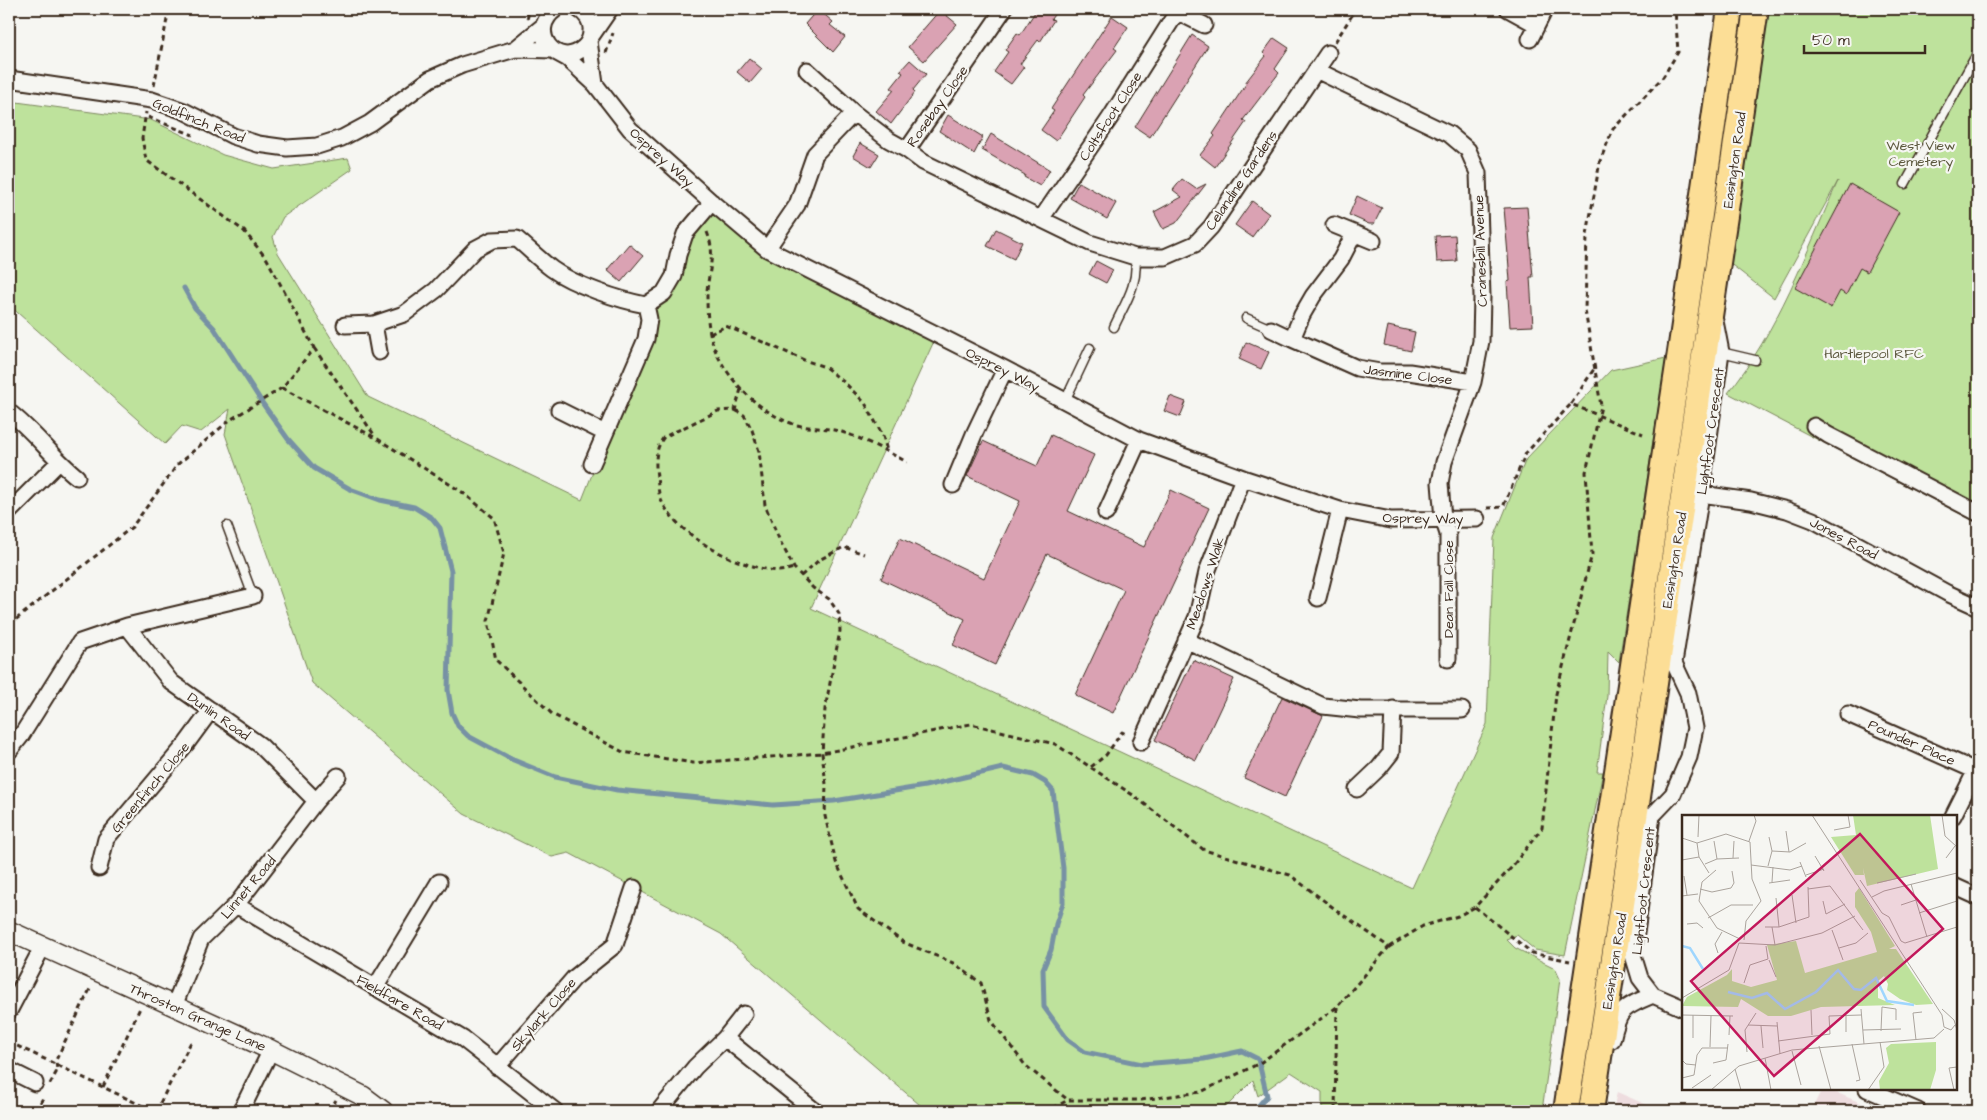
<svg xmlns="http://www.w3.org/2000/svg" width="1987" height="1120" font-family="'Architects Daughter',sans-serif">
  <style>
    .built { fill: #eedddf }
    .green { fill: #bee29c; stroke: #7c865d }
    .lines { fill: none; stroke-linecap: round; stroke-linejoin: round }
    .stream { stroke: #7791a4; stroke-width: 5 }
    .building { fill: #daa2b3; stroke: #3b2a1e }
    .service-casing { stroke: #3b2a1e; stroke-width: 11 }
    .minor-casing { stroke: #3b2a1e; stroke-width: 19 }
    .tertiary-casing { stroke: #3b2a1e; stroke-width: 22 }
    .trunk-casing { stroke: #3b2a1e; stroke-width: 28 }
    .path { stroke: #3b2a1e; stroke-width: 3; stroke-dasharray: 5 4; stroke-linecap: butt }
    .service { stroke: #f6f6f2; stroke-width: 8 }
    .minor { stroke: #f6f6f2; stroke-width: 15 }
    .tertiary { stroke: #f6f6f2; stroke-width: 19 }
    .trunk { stroke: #fcde96; stroke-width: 24 }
    .labels { text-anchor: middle; stroke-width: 4.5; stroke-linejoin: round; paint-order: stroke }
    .street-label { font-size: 14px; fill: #3b2a1e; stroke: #f6f6f2 }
    .park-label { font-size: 14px; fill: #5c583e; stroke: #f6f6f2 }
    .inset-river { fill: none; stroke: #9fd6fe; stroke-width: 2.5 }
    .inset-road { fill: none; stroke: #aba49d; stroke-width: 1 }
    .view { fill: #c2185b; fill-opacity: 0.15; stroke: #c2185b; stroke-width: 2.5 }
    .inset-edge { fill: none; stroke: #3b2a1e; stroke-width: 2.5 }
  </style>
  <rect width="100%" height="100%" fill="#f6f6f2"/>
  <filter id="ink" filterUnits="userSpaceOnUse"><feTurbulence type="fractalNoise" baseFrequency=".02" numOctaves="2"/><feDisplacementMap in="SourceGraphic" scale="10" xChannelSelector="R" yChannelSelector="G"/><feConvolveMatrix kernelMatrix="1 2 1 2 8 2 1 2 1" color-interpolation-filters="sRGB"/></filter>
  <g filter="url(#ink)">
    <path class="built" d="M1822,1089H1828L1880,1111H1811Z
      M1617,1092L1661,1111H1613Z"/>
    <path class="green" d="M1749,9H1978V523L1728,393C1778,331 1806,253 1838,181L1774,298L1714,251Z
      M9,101L151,120L223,155L274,169L348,158L352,169L283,217L273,237L278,253L368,397L582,500L608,434L649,341L648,306L667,294L687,236L715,205L764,252L935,339L811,608L1412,888L1487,724L1494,538L1526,459L1611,370L1666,358L1619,662L1608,651L1607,696L1597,772H1603L1565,955L1535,950L1517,935L1506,939L1515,948L1555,968L1560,979L1542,1111H1322V1092L1291,1072L1258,1096L1253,1080L1222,1111H927L721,934L569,853L552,857L464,814L312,683L225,434L230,409L201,432L182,426L165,444L9,305Z"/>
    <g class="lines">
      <path class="stream" d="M184,288L195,308L214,328L263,404L288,439L314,468L350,489L380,500L414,507L432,518L440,528L451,571L448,690L452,713L458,726L468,736L511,759L555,777L617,790L773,805L834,801L925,786L1003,768L1033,775L1045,782L1053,791L1063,868V903L1056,924L1051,950L1043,969L1044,1007L1068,1040L1085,1052L1142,1064L1204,1059L1242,1051L1258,1059L1267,1096L1254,1111"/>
    </g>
    <path class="building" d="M818,9L833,22L830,25L845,37L833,52L805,24Z
      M1037,9H1058L1051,19L1054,20L1040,42L1038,40L1020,64L1024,67L1011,84L994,72L1008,52L1005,50L1017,33L1020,35Z
      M940,10L957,24L924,61L908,47Z
      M1112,16L1128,27L1114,48L1117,50L1083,95L1085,97L1056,141L1041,130L1054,111L1051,109Z
      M1192,35L1208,46L1150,137L1135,127Z
      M1274,38L1289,48L1275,69L1279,73L1243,120L1246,122L1215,167L1200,155L1215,136L1213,134L1246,84L1245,83L1266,56L1263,53Z
      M749,58L762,69L750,83L737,72Z
      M910,60L926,74L913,90L915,92L891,124L876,111L894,90L891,88L903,73L900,71Z
      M948,115L983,137L974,154L939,131Z
      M991,134L1050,170L1040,186L1024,177L1025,175L982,150Z
      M860,143L879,154L871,167L853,156Z
      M1182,179L1196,189L1206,184L1176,223L1163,229L1154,212L1182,197L1173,190Z
      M1079,182L1116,203L1107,219L1070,198Z
      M1850,184L1899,212L1867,272L1860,268L1846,295L1840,291L1831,308L1795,288Z
      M1357,196L1382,208L1374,224H1369L1349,215Z
      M1252,201L1269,214L1252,237L1235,225Z
      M1527,207L1533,277H1530L1533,326L1510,327L1507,282L1510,281L1508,255L1504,208Z
      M996,229L1022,242L1014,259L987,246Z
      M1455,235L1457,261L1437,262L1435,236Z
      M629,244L643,256L621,282L607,270Z
      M1096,261L1113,270L1106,283L1089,274Z
      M1388,326L1415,332L1411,351L1384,345Z
      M1246,342L1269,352L1261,369L1239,359Z
      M1170,396L1186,402L1180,417L1164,411Z
      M1051,435L1094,455L1068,511L1144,547L1171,490L1209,508L1113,713L1075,695L1124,590L1047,554L995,665L953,645L965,619L881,579L900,538L984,578L1020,501L967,476L983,441L1037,466Z
      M1193,660L1234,679L1196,760L1155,740Z
      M1282,697L1323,716L1285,797L1244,778Z"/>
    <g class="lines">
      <defs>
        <path id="service" d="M1905,184L1978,52
          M1246,318L1271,329
          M1114,327C1125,303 1139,284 1135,257
          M1721,352L1755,360
          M1065,401L1090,348
          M227,526L253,596"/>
        <path id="minor" d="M556,9C525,31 558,71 583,48C588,44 591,38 591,31C592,22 586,13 578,9
          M1172,9L1204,25
          M1508,9L1537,25
          M590,38L610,9
          M1530,39L1545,9
          M589,41L595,84
          M515,49L553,50
          M557,53L568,59L595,84L630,129L715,205L767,249L1005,369L1139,440L1243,478L1340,510L1391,520L1477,519
          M1316,70L1449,134L1468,150L1478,173L1482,296L1481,341L1473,382L1444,462L1440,483L1443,519L1448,534V659
          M9,79L152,100L184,111L233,136L258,144L287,148L317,146L342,138L370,123L430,79L462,65L515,49L543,26
          M854,113L889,140L907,150L1004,9
          M907,150L923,162L1090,243L1135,257H1165L1195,244L1211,227L1328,53
          M1041,219L1110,118L1177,12
          M1334,225L1373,241
          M1354,234L1341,259L1313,296L1302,315L1292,339L1357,368L1380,372H1409L1473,382
          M767,249L797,205L815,154L854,113L807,70
          M374,324L379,352
          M345,325L374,324L404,314L436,290L475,249L492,240L517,239C529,249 540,260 552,269C574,285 619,300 646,305L664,293L674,276L678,255L685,234L712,202
          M1271,329L1292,339
          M559,410L605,433
          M9,412C34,431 52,457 77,477
          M1814,426L1828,435L1978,513
          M592,464L646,339L649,319L646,305
          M953,485L975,432L1005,369
          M1701,494L1751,501L1787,510L1813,520L1947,593L1978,607
          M9,512L59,462
          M1106,513L1139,440
          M1318,598L1340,510
          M127,626L171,682L260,745L316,801
          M1186,640L1323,706L1360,710H1462
          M1848,714L1976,771
          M1141,742L1197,617L1207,572L1243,478
          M9,751L21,736L80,642L127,626L253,596
          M1357,789L1379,768L1391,753L1393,709
          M1953,816L1978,766
          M99,868L106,839L186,744L211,710
          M1956,887L1978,897
          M236,905L463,1039L555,1111
          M375,988L439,882
          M174,1006L201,939L236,905L316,801L338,776
          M1683,1008L1653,995L1640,978L1633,955L1652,816L1673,794L1689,757L1695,728L1688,693L1674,663L1701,494L1721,352L1715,321
          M9,1011L43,946
          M725,1038L744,1014
          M1612,1040C1619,1008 1624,1007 1653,995
          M497,1067L574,978L615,945L634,888
          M9,1070L35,1083
          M1867,1089L1918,1111
          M241,1111L271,1050
          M659,1111L695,1067L725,1038L815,1111"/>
        <path id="tertiary" d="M9,931L271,1050L363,1096L383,1111"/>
        <path id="trunk" d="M1566,1111L1680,352L1730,9
          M1591,1111L1756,9"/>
      </defs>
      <use href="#service" class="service-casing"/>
      <use href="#minor" class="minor-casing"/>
      <use href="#tertiary" class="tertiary-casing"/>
      <use href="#trunk" class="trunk-casing"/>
      <path class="path" d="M527,19L530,9
        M1335,42L1356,9
        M606,53L613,33
        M154,86L169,9
        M148,117L193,135
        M707,232C716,255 709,268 707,291C707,305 707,319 710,333C717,371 759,415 797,425C812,429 827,427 842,432C864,439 886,451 907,462
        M710,334L726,326L804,360L825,367L845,383L865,403L883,436L887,451
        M314,348L375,436
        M282,388L376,438L462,492L494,518L504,553L488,621L496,660L552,714L623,752L693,763L822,753L971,724L1055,744L1133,795L1204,850L1290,875L1339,912L1389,947L1337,1007L1260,1063L1201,1092L1141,1100H1068L1048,1111
        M741,389L735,410L718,411L664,437C655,448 655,463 657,477C658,484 658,493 661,500C679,538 739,568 779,571C784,571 789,569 794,568
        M1571,404L1594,369
        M735,410L744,415L752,430L759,451L765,505L779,539L794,568L813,588L829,599L839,614L840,631L825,709L822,753L826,784L825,816L836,862L858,909L903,942L953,963L981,983L991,1020L1025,1065L1068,1100
        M1487,508L1503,507L1526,453L1571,404L1643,434
        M801,576L819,560L844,547L864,554
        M9,625L132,527L178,464L230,420L282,388L314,348L267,259L244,231L146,160L142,138L146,112
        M1091,767L1106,755L1122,732L1128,735
        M1475,907L1532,953L1570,961
        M1389,947L1423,926L1458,916L1475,907L1511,868L1542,828L1556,694L1592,554L1586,472L1601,406L1585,310L1587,235L1600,161L1613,129L1663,77L1678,52L1675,9
        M9,1042L153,1111
        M50,1084L57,1071L56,1060L91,987
        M103,1087L140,1008
        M36,1111L44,1096
        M156,1111L191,1042
        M329,1111L336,1100
        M1335,1111L1337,1007"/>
      <use href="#service" class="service"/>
      <use href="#minor" class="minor"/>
      <use href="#tertiary" class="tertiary"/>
      <use href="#trunk" class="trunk"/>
    </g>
  </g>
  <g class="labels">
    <g class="street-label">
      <text transform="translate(937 106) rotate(-55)" y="5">Rosebay Close</text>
      <text transform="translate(1110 116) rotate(-57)" y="5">Coltsfoot Close</text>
      <text transform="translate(199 120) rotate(22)" y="5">Goldfinch Road</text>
      <text transform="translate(662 157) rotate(42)" y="5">Osprey Way</text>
      <text transform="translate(1734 160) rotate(-82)" y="5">Easington Road</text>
      <text transform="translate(1241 180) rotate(-56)" y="5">Celandine Gardens</text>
      <text transform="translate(1480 251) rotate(-92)" y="5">Cranesbill Avenue</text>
      <text transform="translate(1003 369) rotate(27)" y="5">Osprey Way</text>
      <text transform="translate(1408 374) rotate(7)" y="5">Jasmine Close</text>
      <text transform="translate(1710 431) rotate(-82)" y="5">Lightfoot Crescent</text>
      <text transform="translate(1423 518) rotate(1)" y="5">Osprey Way</text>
      <text transform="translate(1844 538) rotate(28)" y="5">Jones Road</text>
      <text transform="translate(1674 560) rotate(-81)" y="5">Easington Road</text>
      <text transform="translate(1205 583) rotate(-72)" y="5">Meadows Walk</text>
      <text transform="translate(1448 589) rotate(-90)" y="5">Dean Fall Close</text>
      <text transform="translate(219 716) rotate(35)" y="5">Dunlin Road</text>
      <text transform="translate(1912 742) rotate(24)" y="5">Pounder Place</text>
      <text transform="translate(150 787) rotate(-50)" y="5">Greenfinch Close</text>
      <text transform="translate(248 887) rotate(-50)" y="5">Linnet Road</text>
      <text transform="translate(1643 891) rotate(-84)" y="5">Lightfoot Crescent</text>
      <text transform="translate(1614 961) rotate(-81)" y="5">Easington Road</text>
      <text transform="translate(400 1002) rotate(30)" y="5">Fieldfare Road</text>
      <text transform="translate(543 1014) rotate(-49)" y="5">Skylark Close</text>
      <text transform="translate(198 1017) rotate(24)" y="5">Throston Grange Lane</text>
    </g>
    <g class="park-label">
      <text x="1921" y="150">West View<tspan x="1921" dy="16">Cemetery</tspan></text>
      <text x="1874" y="358">Hartlepool RFC</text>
    </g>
  </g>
  <g transform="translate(1682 815)">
    <rect width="275" height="275" fill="#f6f6f2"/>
    <path d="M171,0H248L256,54L185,71L181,53L182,60H173L149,22L174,20ZM177,73L213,131L207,134H214L251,189L234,190L218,184L205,175L206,169L202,161L196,166V183L213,190L139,192L109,201H86L59,184L56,192L0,191L5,182L45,160L50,154V166L69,172L95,165L85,130L114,126L123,158L195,137L189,117L173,92V78ZM254,227V255L248,275H198L197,266L207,248L204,233L209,229Z" fill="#bee29c"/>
    <path class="inset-river" d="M0,131L8,133L21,154M46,177L70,183L85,178L103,194L134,177L156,155L172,174L179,175L194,163L205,186L232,190"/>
    <path class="inset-road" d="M130,0L260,200L262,212L269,215L273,210M260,0L263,21L275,32M152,15L168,12L166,0M104,16L107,37M16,22L17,0M0,23L15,28L44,19L68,27L70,64L79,86L64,106L62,125M32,26L35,44M67,26L74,6L72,0M15,28L17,42L27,58M90,36L108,37L124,28M133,41L142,56M51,43L52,26M264,43L273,31M0,45L17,42M118,47L124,62M23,49L35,44L57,43M69,50L108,55L120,51M86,51L90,36L87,22M34,55L20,67L17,86L35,113L58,124M124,60L142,54M2,61L5,80M178,65L200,98L207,102L219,126L223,128M90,67L91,52M87,68L108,65M195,68L234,59M229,69L245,122M18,74L30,77L49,73L52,68L50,56M126,74L148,71L181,115M110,80L114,108M0,81L16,79M190,82L202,76L275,58M141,86L144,99L163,89M219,90L234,85M237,98L275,86M26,103L49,90H71M5,109L15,108L21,113M83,112H90L93,130M90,112H97L94,83M97,112L127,102L126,72M150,115L161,145M57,128L93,130L140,118L173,101M223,128L275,112M157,133L174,128L186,118M36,138L33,129L40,117M87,145L94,162M62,168L68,150L86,144L84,131M0,183L47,155L57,128M179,194L182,229M260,194L272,205L275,215M129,195L130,220M0,200L51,201M164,201V217M95,207L98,239M66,210L95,211M79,211L81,233M181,215L219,214M199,216L200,192L214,194V205M47,220L48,201M11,223V200M234,225L231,198L240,197M96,226L148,219L147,201L179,200M170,229L178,265L174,266M137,231L149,275M28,232L29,201M110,236L119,270M65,237L63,215L74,198M83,243L89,275M0,245L4,249L14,250M31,248L44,245L46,229M53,254L59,275M0,263L12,260L15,240L20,233H46M10,273L29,260M29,275L57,251L110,235L252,223L262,214M186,275L202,252L198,227M272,275L267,253L275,252"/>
    <path class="view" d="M178,19L261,114L92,261L9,166Z"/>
    <rect width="275" height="275" class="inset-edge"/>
  </g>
  <rect width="1987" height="1120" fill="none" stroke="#f6f6f2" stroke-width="30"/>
  <rect x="15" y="15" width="1957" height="1090" fill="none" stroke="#3b2a1e" stroke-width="2" filter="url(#ink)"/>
  <path d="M1804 45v8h121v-8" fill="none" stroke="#3b2a1e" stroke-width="2.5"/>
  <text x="1812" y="45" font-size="15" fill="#3b2a1e" stroke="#f6f6f2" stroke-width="4" paint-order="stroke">50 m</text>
</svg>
